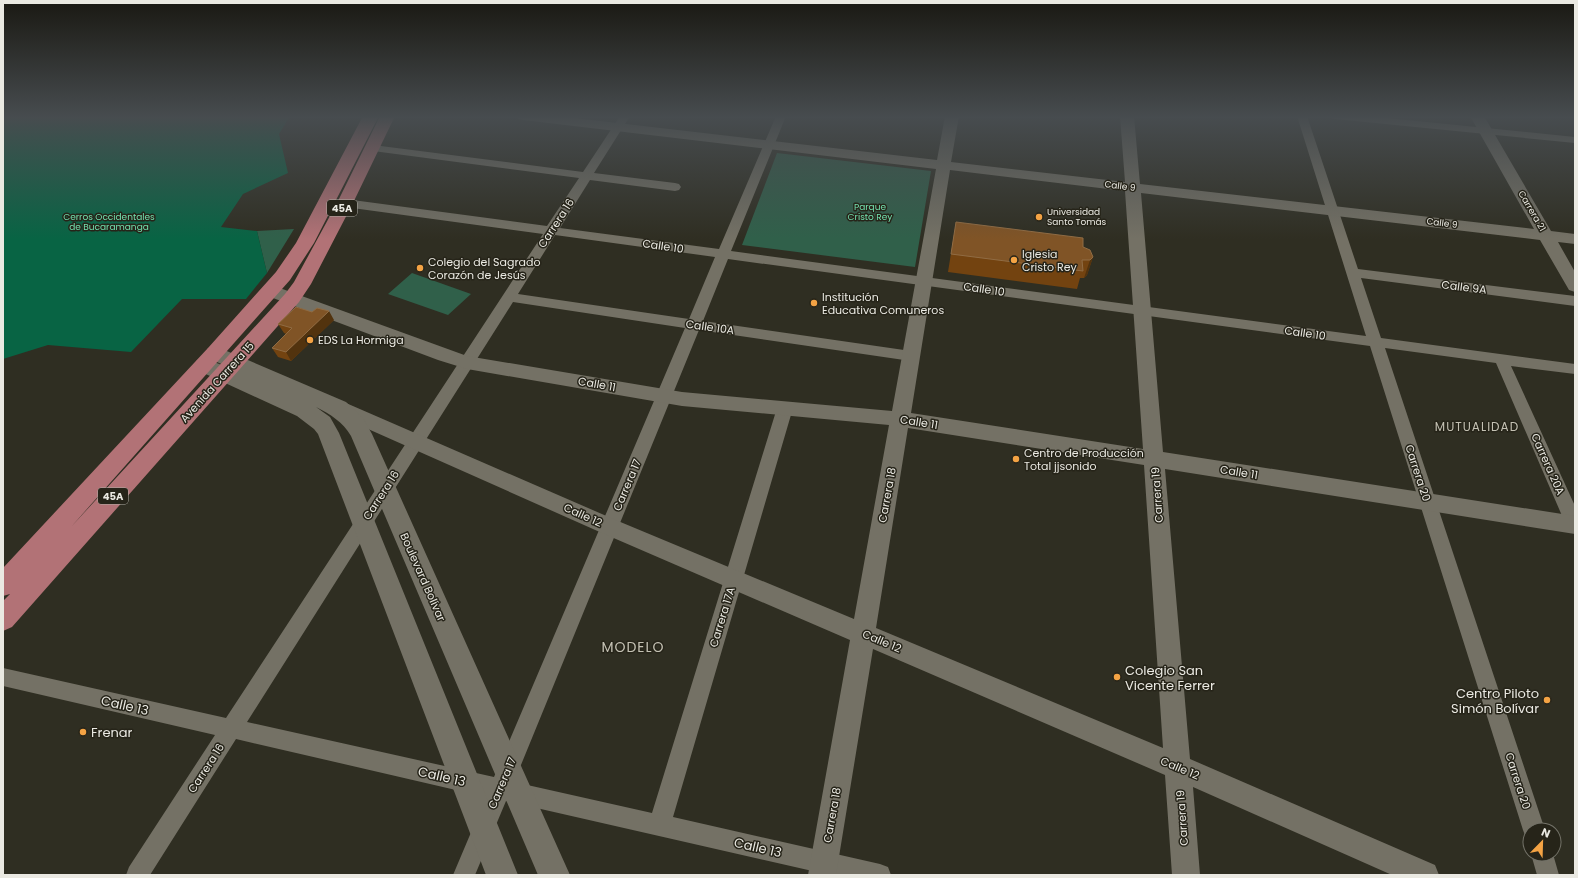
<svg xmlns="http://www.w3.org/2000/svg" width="1578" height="878" font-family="Poppins,sans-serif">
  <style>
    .green { fill: #30604a }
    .forest { fill: #086444 }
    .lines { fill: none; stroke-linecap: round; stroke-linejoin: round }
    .minor { fill: #747165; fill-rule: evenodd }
    .tertiary { fill: #747165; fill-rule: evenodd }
    .secondary { fill: #747165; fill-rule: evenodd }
    .primary { fill: #b27276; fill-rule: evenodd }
    .wall { fill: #734310 }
    .shaded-wall { fill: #52330e }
    .building { fill: #805426; stroke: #906c44 }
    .poi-dot { fill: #f4a344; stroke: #262419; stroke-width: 1.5 }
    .labels { text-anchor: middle; stroke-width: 3; stroke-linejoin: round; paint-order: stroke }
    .far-street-label { font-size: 9px; fill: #eae9e2; stroke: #262419 }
    .far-park-label { font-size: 9px; fill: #73e1af; stroke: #262419 }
    .far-poi-label { font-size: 9px; fill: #eae9e2; stroke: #262419; text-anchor: start }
    .shield { fill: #262419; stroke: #afaea6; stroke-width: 1 }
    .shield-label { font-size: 10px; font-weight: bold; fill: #eae9e2 }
    .street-label { font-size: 11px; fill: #eae9e2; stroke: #262419 }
    .poi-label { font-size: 11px; fill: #eae9e2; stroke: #262419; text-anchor: start }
    .neighbourhood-label { font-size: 12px; letter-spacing: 1px; fill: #c4c1b3; stroke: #262419 }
    .near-poi-label { font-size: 13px; fill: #eae9e2; stroke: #262419; text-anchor: start }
    .near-street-label { font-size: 13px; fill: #eae9e2; stroke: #262419 }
    .near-neighbourhood-label { font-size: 14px; letter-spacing: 1px; fill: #c4c1b3; stroke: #262419 }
  </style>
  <rect width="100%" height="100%" fill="#2f2e22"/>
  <path class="green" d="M777,153L931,171L915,267L742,245Z
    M294,229L267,273L257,231Z
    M412,273L471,294L448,315L388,294Z"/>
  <path class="forest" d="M3,116H290L279,134L288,173L243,194L221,227L257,231L267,273L246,299H182L131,352L48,345L3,359Z"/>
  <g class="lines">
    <path class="minor" d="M620,116H630L594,173L675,183L679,184L681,187L679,190L675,191L590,180L560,228L719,249L776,116H786L731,251L1366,336L1297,116H1307L1358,269L1575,296V306L1361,278L1381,338L1575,364V374L1511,366L1575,506V532L1569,530L1566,525L1496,363L1385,348L1545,830H1530V839L1526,838L1523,830L1370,346L728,259L703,321L911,351L916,352L918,356L916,360L911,361L699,330L514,782L652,813L777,408L780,404L785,402L790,404L793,408L673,817L880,864L888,867L891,875H830L506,801L475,875H453L486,797L236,739L150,875H126L129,867L215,735L3,686V668L226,718L543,234L345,207L341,206L339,203L341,200L345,199L547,226L579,178L373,151L369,150L367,148L369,146L373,145L583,172ZM555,235L715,257L689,319L518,294ZM513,302L685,328L494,777L247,722Z
      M1330,116H1367L1575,137V143L1335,119L1331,118Z
      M1531,854H1553L1559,875H1537Z"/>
    <path class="tertiary" d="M516,116H557L937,160L945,116H959L951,162L1125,182L1120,116H1134L1140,184L1534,229L1470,116H1484L1551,231L1575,234V244L1558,242L1575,272V292L1569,290L1540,240L1141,193L1163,452L1575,516V534L1165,469L1190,759L1435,865L1439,875H1392L1193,787L1200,875H1172L1165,775L873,649L836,875H808L850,640L602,533L332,413L329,408L332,403L339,401L346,403L618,521L854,619L889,425L682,406L467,369L438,360L265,295L262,291L265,287L271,285L277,287L467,356L682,392L892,411L936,169L523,120L518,119ZM950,170L1125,191L1143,449L911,413ZM908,428L1144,465L1163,748L876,628Z"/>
    <path class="secondary" d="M215,346L346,402L363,418L372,434L570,875H538L351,436C343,422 330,414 316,407L330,417L339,433L518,875H486L318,434L314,429L297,416L197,370L194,365L197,360L204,358L237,371L208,358L205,353L208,348Z"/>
    <path class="primary" d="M363,116H379L314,243L290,280L71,527L285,294L294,282L337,203L380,116H395L353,203L311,284L299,302L12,627L3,631V601L10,594L3,596V568L208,348L276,272L296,243Z"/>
  </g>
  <path class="wall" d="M956,222L1083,247L1093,257L1087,275L1084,278H1080L1077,289L948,272Z
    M334,320L291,361L278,357L272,348L286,334L284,333L278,324Z"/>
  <path class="shaded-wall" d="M1093,257L1087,275L1084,278L1090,260Z
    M329,311L334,320L291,361L286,352Z"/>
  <path class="building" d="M956,222L1083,238V247L1090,250L1093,257L1090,260H1082L1083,271L951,254Z
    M296,307L312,312L317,308L329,311L286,352L272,348L292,328L278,324Z"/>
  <linearGradient id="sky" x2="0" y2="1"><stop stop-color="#1a1913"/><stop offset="0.49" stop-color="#474c4f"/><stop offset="1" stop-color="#474c4f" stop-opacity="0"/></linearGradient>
  <rect width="1578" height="239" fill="url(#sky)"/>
  <g class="poi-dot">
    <circle cx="1039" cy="217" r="4"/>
    <circle cx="1014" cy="260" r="4"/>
    <circle cx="420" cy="268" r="4"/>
    <circle cx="814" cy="303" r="4"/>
    <circle cx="310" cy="340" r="4"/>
    <circle cx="1016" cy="459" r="4"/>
    <circle cx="1117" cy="677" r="4"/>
    <circle cx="1547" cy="700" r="4"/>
    <circle cx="83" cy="732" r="4"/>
  </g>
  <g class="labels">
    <g class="far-street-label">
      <text transform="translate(1120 186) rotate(7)" y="3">Calle 9</text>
      <text transform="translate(1532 211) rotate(60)" y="3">Carrera 21</text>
      <text transform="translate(1442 223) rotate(7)" y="3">Calle 9</text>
    </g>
    <g class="far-park-label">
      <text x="870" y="210">Parque<tspan x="870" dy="10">Cristo Rey</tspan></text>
      <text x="109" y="220">Cerros Occidentales<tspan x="109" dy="10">de Bucaramanga</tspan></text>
    </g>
    <g class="far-poi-label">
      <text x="1047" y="215">Universidad<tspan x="1047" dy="10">Santo Tomás</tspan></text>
    </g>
    <g class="shield">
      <rect x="327" y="200" width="30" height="16" rx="3"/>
      <rect x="98" y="488" width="30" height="16" rx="3"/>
    </g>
    <g class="shield-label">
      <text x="342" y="212">45A</text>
      <text x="113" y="500">45A</text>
    </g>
    <g class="street-label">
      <text transform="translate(556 223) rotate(-57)" y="4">Carrera 16</text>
      <text transform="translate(663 246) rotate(8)" y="4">Calle 10</text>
      <text transform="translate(1464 287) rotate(7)" y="4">Calle 9A</text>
      <text transform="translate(984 289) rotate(8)" y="4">Calle 10</text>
      <text transform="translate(710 327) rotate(8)" y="4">Calle 10A</text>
      <text transform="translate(1305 333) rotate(8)" y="4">Calle 10</text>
      <text transform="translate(217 382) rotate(-48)" y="4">Avenida Carrera 15</text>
      <text transform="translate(597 384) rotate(10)" y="4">Calle 11</text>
      <text transform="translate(919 422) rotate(9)" y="4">Calle 11</text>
      <text transform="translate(1548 464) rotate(66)" y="4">Carrera 20A</text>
      <text transform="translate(1239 472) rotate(9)" y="4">Calle 11</text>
      <text transform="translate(1418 473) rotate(72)" y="4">Carrera 20</text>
      <text transform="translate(627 485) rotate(-67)" y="4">Carrera 17</text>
      <text transform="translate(381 495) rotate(-57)" y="4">Carrera 16</text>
      <text transform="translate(887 495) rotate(-80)" y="4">Carrera 18</text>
      <text transform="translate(1157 495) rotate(-94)" y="4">Carrera 19</text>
      <text transform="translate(583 515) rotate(24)" y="4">Calle 12</text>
      <text transform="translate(423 577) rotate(66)" y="4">Boulevard Bolívar</text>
      <text transform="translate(722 617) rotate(-73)" y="4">Carrera 17A</text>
      <text transform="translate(882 641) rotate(23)" y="4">Calle 12</text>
      <text transform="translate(206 768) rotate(-57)" y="4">Carrera 16</text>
      <text transform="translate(1180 768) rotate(23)" y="4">Calle 12</text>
      <text transform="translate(1518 781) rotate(72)" y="4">Carrera 20</text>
      <text transform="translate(502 783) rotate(-67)" y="4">Carrera 17</text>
      <text transform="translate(832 815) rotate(-80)" y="4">Carrera 18</text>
      <text transform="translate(1182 818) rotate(-94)" y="4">Carrera 19</text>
    </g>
    <g class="poi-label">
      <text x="1022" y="258">Iglesia<tspan x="1022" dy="13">Cristo Rey</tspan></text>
      <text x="428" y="266">Colegio del Sagrado<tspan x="428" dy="13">Corazón de Jesús</tspan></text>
      <text x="822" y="301">Institución<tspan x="822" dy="13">Educativa Comuneros</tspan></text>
      <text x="318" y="344">EDS La Hormiga</text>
      <text x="1024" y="457">Centro de Producción<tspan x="1024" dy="13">Total jjsonido</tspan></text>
    </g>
    <g class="neighbourhood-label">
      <text x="1477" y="431">MUTUALIDAD</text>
    </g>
    <g class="near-poi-label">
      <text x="1125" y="675">Colegio San<tspan x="1125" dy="15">Vicente Ferrer</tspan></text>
      <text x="1539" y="698" text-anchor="end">Centro Piloto<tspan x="1539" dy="15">Simón Bolívar</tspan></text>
      <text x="91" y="737">Frenar</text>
    </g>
    <g class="near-street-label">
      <text transform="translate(125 705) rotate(13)" y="5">Calle 13</text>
      <text transform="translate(442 776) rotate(13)" y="5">Calle 13</text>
      <text transform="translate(758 847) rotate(13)" y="5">Calle 13</text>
    </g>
    <g class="near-neighbourhood-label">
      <text x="633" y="652">MODELO</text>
    </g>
  </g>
  <rect width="1578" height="878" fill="none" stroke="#eae9e2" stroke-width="8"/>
  <g transform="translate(1542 842) rotate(23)"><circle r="19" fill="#262419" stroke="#747369"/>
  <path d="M0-3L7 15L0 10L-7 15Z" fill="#f4a344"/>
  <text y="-6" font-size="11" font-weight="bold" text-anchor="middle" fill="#eae9e2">N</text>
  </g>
</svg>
